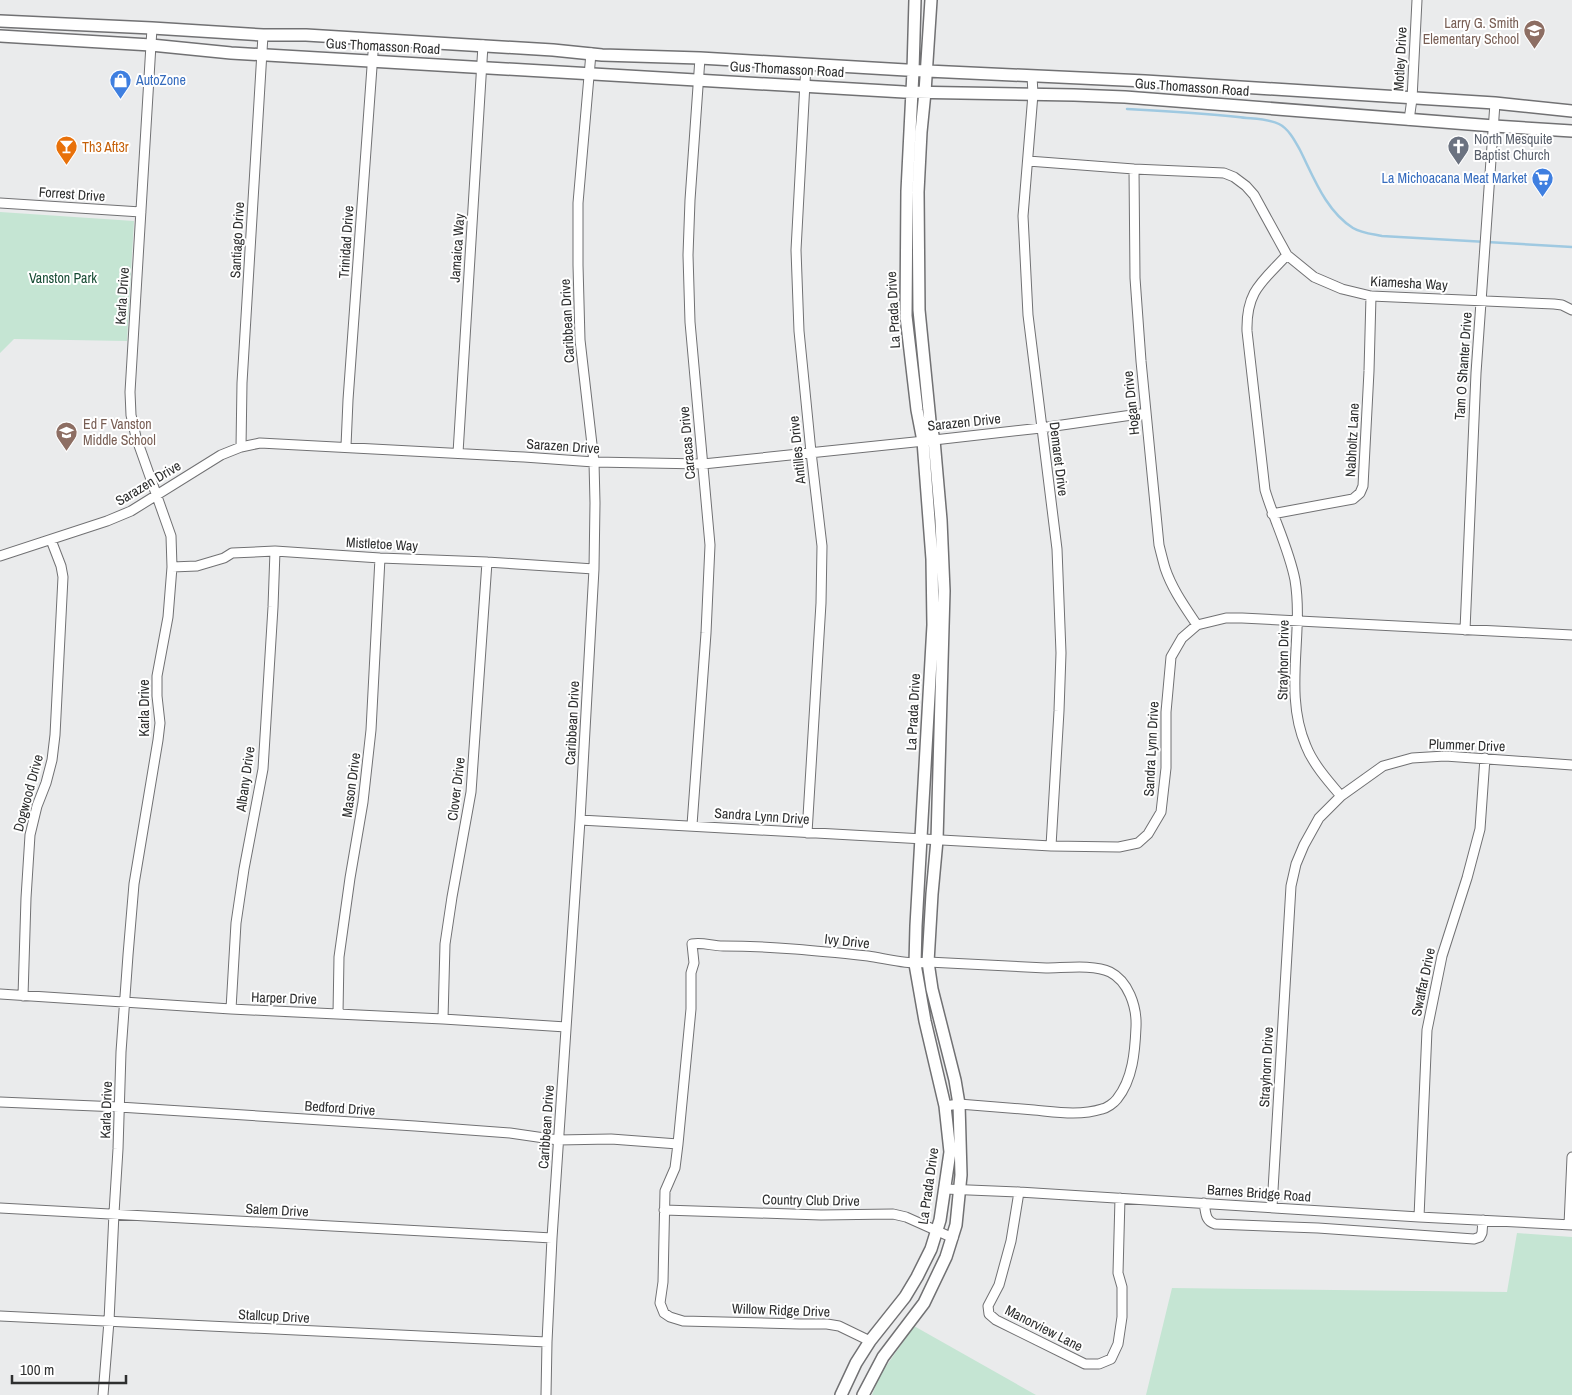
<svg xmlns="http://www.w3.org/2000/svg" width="1572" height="1395" font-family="'Archivo Narrow',sans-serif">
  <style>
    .green { fill: #c5e5d3 }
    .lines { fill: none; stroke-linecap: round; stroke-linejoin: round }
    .stream { stroke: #9fc9e1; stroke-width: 2.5 }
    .minor-casing { stroke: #717173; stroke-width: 11 }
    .major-casing { stroke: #717173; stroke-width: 14 }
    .minor { stroke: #fff; stroke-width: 9 }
    .major { stroke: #fff; stroke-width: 11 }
    .labels { text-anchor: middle; stroke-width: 4; stroke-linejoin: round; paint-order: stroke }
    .education-label { font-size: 14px; fill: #785e54; stroke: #fff; text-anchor: end }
    .street-label { font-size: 14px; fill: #2e2f2f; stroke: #fff }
    .shop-label { font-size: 14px; fill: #366cbe; stroke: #fff; text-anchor: start }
    .worship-label { font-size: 14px; fill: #5b616d; stroke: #fff; text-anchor: start }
    .food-label { font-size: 14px; fill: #c56008; stroke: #fff; text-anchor: start }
    .park-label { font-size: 14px; fill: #174c34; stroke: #fff }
  </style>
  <rect width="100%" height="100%" fill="#eaebec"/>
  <path class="green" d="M0,212L134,221L127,341L14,339L0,353Z
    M1517,1233L1572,1237V1395H1146L1172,1288L1507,1292Z
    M914,1326L1036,1395H872L880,1375Z"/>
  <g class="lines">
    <path class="stream" d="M1127,109C1164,111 1201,113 1238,117C1251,119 1267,118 1279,124C1289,129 1295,141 1300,150C1314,178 1326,211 1353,228C1361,233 1372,234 1382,236L1572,247"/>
    <defs>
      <path id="minor" d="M806,64L796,250L799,331L811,452L822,546L821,603L807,833
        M1032,76L1033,94L1023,216L1028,315L1057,549L1061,653L1059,711L1051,846
        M1409,120L1412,99L1417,0
        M1028,161L1134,169L1224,173L1234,177L1246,186L1254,195L1287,255L1314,277L1342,289L1371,296L1554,304L1562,305L1572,310
        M1134,169L1135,278L1141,361L1159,545C1161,553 1163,561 1165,568C1172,589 1185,607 1197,625
        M0,203L141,212
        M1287,255C1262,282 1246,291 1247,331L1265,490C1274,520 1289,549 1295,580C1304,635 1283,693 1306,746C1313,764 1329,782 1341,796
        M346,446L348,400L374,39
        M241,447L242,383L263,35
        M458,453L483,45
        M1272,514L1353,499L1360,493L1363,486L1369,371L1371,296
        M0,556L107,521L131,511L221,455L241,447L260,443L524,457L594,462L703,464L934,440L1041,428L1146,413
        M172,567L197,566L224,558L232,553L275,551L380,558L487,562L594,569
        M1465,630L1476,373L1495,103
        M580,820L1051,846L1119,847L1138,843L1148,834L1161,812L1166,768V712L1171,657L1182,638L1197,625L1226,618H1242L1572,635
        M692,825L706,633L710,545L690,322L688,255L690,200L700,58
        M0,994L231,1009L443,1019L566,1027
        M23,996L26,898L30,835L37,806L46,783L52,760L55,735L63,577L61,566L51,540
        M231,1009L236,923L244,869L263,769L273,607L275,551
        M338,1013L339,957L350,878L363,802L371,730L380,558
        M443,1019L445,944L452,897L471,792L487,562
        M0,1102L119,1107L415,1126L510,1133L558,1140L611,1139L678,1144
        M945,1189L1019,1192L1419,1217L1572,1225
        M1019,1192L1011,1241L999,1285L988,1306L989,1314L996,1320L1085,1364H1099L1111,1359L1118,1344L1122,1317V1287L1118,1273L1120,1198
        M1204,1203C1206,1213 1205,1221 1215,1224L1318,1228L1474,1239L1480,1237L1482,1233L1483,1220
        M1272,1207L1291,886L1296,864L1304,845L1319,818L1341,796L1383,766L1412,758L1445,756L1572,765
        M0,1208L552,1238
        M664,1210L821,1215L893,1214L906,1217L953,1238
        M1419,1217L1427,1030L1442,956L1467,878L1480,829L1485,758
        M1569,1225L1572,1157
        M0,1316L547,1342
        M870,1341L839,1326L827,1324H800L683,1321L670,1317L664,1313L660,1303L663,1282L665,1191L675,1168L678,1144L691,1009V973L694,963L692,944C703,942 712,946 723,946C771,946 820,951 868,956C888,959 908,965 928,962C968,964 1007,966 1046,968C1064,968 1094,964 1110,972C1128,981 1137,1006 1136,1027C1135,1051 1133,1079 1117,1099C1114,1103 1107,1108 1102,1109C1080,1116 1056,1112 1034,1110C1009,1108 984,1106 959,1104L945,1106
        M103,1395L109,1321L114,1213L118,1149L121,1052L128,955L134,884L158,740L160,723L157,696V676L168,617L172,567L171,536L136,437L131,415L130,392L152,28
        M546,1395L547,1342L552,1238L580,820L594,569L595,503L594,462L580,340L578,265V203L591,53"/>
      <path id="major" d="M0,21L152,28L263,35H306L553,50L602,55L700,58L906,70L1145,81L1495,103L1572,111
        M0,36L151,45L231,53L904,92L1074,95L1125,97L1494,126L1572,131
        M841,1395L856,1363L870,1341L905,1297L917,1277L931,1249L940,1220L950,1152L945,1106L925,1021L915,964L916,926L933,625L932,559L923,441L917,410L906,316L907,191L913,71L915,0
        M863,1395L883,1357L924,1303L946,1257L956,1225L961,1175L959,1104L955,1080L932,989L928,962L932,894L937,840L944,591L941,520L934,440L930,421L919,310L918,192L921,132L925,92L931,0"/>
    </defs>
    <use href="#minor" class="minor-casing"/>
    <use href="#major" class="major-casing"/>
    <use href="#minor" class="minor"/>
    <use href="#major" class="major"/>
  </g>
  <defs>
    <symbol id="school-pin" viewBox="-11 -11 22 30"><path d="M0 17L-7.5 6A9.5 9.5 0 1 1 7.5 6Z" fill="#8d6e63" stroke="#fff"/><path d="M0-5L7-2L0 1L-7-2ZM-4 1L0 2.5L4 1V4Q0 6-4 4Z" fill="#fff"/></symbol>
    <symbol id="shop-pin" viewBox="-11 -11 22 30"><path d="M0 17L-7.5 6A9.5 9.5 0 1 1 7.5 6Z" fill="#3f7fe0" stroke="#fff"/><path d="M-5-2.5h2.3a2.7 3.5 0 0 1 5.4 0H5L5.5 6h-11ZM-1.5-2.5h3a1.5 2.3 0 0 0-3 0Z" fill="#fff"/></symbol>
    <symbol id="bar-pin" viewBox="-11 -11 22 30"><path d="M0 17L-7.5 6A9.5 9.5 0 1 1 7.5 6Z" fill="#e8710a" stroke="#fff"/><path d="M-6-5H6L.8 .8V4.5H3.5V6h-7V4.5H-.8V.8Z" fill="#fff"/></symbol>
    <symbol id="church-pin" viewBox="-11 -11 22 30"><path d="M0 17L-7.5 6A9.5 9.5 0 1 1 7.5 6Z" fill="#6b7280" stroke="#fff"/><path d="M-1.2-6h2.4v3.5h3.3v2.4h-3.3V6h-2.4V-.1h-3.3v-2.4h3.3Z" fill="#fff"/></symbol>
    <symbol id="supermarket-pin" viewBox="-11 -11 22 30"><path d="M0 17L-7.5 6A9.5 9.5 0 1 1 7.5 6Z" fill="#3f7fe0" stroke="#fff"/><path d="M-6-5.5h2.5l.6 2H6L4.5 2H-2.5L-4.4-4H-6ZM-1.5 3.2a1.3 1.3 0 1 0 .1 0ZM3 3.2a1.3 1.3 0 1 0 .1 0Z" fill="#fff"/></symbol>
  </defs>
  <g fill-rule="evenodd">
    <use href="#school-pin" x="1522" y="18" width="25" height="34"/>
    <use href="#shop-pin" x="108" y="68" width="25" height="34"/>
    <use href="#bar-pin" x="54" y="134" width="25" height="34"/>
    <use href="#church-pin" x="1446" y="134" width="25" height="34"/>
    <use href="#supermarket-pin" x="1530" y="166" width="25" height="34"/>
    <use href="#school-pin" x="54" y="420" width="25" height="34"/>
  </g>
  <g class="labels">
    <g class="education-label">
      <text x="1519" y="28">Larry G. Smith<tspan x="1519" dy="16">Elementary School</tspan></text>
      <text x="83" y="429" text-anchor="start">Ed F Vanston<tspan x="83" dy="16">Middle School</tspan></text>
    </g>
    <g class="street-label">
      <text transform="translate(383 46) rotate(3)" y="5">Gus Thomasson Road</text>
      <text transform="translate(1400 59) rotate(-87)" y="5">Motley Drive</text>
      <text transform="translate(787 69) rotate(3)" y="5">Gus Thomasson Road</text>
      <text transform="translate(1192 87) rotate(4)" y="5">Gus Thomasson Road</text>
      <text transform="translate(72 194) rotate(4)" y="5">Forrest Drive</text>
      <text transform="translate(237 240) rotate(-87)" y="5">Santiago Drive</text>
      <text transform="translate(346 242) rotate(-86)" y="5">Trinidad Drive</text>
      <text transform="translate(457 248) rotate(-86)" y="5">Jamaica Way</text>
      <text transform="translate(1409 283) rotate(3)" y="5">Kiamesha Way</text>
      <text transform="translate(122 296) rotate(-86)" y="5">Karla Drive</text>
      <text transform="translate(893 310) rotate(-93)" y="5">La Prada Drive</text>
      <text transform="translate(567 321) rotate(-93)" y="5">Caribbean Drive</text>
      <text transform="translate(1463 366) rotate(-86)" y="5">Tam O Shanter Drive</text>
      <text transform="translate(1131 403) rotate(-96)" y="5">Hogan Drive</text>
      <text transform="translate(964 422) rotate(-6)" y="5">Sarazen Drive</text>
      <text transform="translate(1352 440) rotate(-87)" y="5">Nabholtz Lane</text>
      <text transform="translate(687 443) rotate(-95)" y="5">Caracas Drive</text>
      <text transform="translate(563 446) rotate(4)" y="5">Sarazen Drive</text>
      <text transform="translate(797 450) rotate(-96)" y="5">Antilles Drive</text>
      <text transform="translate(1059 459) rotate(83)" y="5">Demaret Drive</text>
      <text transform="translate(148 483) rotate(-31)" y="5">Sarazen Drive</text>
      <text transform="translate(382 544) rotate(3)" y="5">Mistletoe Way</text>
      <text transform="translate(1283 660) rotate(-89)" y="5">Strayhorn Drive</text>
      <text transform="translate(144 708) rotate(-90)" y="5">Karla Drive</text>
      <text transform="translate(913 712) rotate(-87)" y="5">La Prada Drive</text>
      <text transform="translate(572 723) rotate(-87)" y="5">Caribbean Drive</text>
      <text transform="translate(1467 745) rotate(2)" y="5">Plummer Drive</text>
      <text transform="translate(1151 749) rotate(-87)" y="5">Sandra Lynn Drive</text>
      <text transform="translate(245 779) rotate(-82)" y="5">Albany Drive</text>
      <text transform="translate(351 785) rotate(-82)" y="5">Mason Drive</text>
      <text transform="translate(456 789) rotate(-83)" y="5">Clover Drive</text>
      <text transform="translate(28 793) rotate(-75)" y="5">Dogwood Drive</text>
      <text transform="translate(762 816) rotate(4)" y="5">Sandra Lynn Drive</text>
      <text transform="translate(847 941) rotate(6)" y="5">Ivy Drive</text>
      <text transform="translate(1423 982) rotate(-78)" y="5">Swaffar Drive</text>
      <text transform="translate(284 998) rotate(2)" y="5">Harper Drive</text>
      <text transform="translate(1266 1067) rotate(-87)" y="5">Strayhorn Drive</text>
      <text transform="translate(340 1108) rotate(4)" y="5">Bedford Drive</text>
      <text transform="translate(106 1110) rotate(-88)" y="5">Karla Drive</text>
      <text transform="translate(546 1127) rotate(-86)" y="5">Caribbean Drive</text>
      <text transform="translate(928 1186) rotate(-82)" y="5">La Prada Drive</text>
      <text transform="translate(1259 1193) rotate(4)" y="5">Barnes Bridge Road</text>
      <text transform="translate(811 1200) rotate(1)" y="5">Country Club Drive</text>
      <text transform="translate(277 1210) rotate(3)" y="5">Salem Drive</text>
      <text transform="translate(781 1310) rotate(2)" y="5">Willow Ridge Drive</text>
      <text transform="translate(274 1316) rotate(3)" y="5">Stallcup Drive</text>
      <text transform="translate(1044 1328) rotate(27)" y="5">Manorview Lane</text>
    </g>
    <g class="shop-label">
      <text x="136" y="85">AutoZone</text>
      <text x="1527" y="183" text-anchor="end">La Michoacana Meat Market</text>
    </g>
    <g class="worship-label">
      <text x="1474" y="144">North Mesquite<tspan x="1474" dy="16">Baptist Church</tspan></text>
    </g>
    <g class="food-label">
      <text x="82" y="152">Th3 Aft3r</text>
    </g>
    <g class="park-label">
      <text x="63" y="283">Vanston Park</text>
    </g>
  </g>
  <path d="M12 1375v8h114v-8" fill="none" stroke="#2e2f2f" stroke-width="2.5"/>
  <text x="20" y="1375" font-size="15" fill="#2e2f2f" stroke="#ffffff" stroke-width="4" paint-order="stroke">100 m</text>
</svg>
